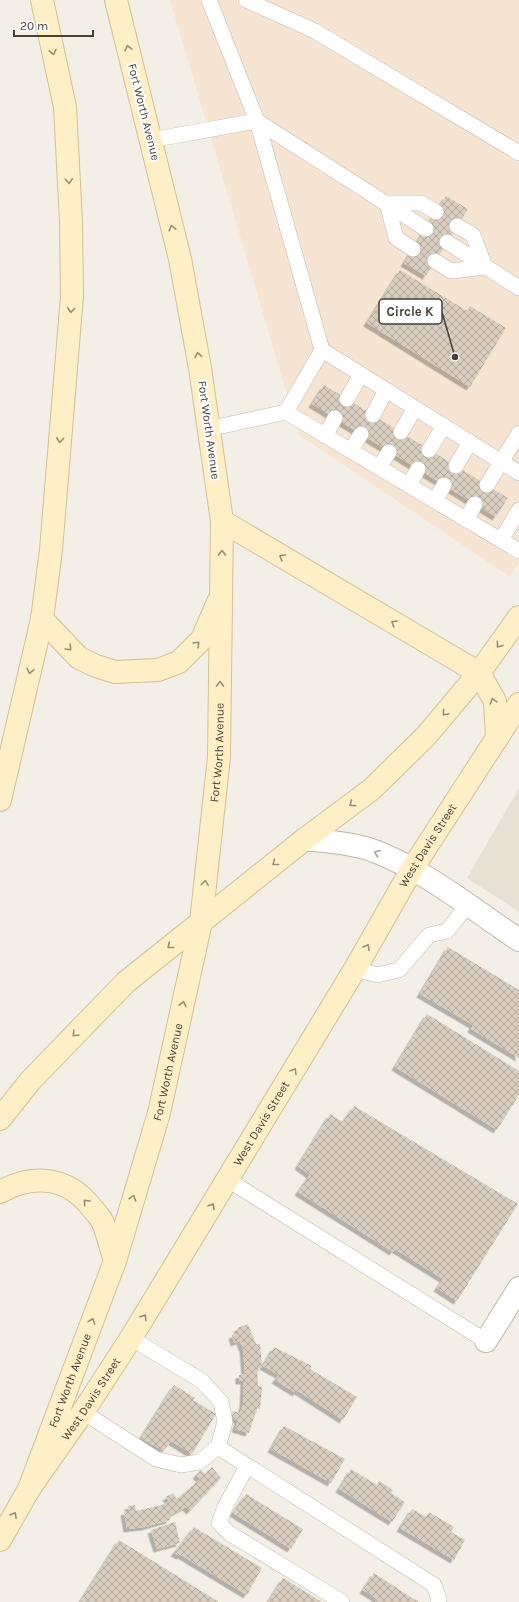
<svg xmlns="http://www.w3.org/2000/svg" width="519" height="1602" font-family="Karla,sans-serif">
  <style>
    .residential { fill: #e7e1d5 }
    .commercial { fill: #f5e5d2 }
    .building { fill: url(#building-cross-hatch); filter: url(#shadow) }
    .lines { fill: none; stroke-linecap: round; stroke-linejoin: round }
    .lane-casing { stroke: #bfb7a9; stroke-width: 16 }
    .street-casing { stroke: #bfb7a9; stroke-width: 24 }
    .secondary-casing { stroke: #d3c197; stroke-width: 24 }
    .lane { stroke: #fff; stroke-width: 15 }
    .street { stroke: #fff; stroke-width: 22 }
    .secondary { stroke: #feefc6; stroke-width: 22 }
    .oneway { stroke: #998e77 }
    .oneway2 { stroke: #a29f9a }
    .labels { text-anchor: middle; stroke-width: 4; stroke-linejoin: round; paint-order: stroke }
    .street-label { font-size: 12px; fill: #463f36; stroke: #fff }
    .leader { fill: none; stroke: #463f36; stroke-width: 1.5 }
    .callout-dot { fill: #463f36; stroke: #fff; stroke-width: 1.5 }
    .callout { fill: #fff; stroke: #463f36; stroke-width: 1.5 }
    .callout-label { font-size: 13px; text-anchor: middle; font-weight: bold; fill: #463f36 }
  </style>
  <defs>
    <pattern id="building-cross-hatch" width="8" height="8" patternUnits="userSpaceOnUse"><rect width="8" height="8" fill="#d8cdbf"/><path d="M0 0l8 8M0 8l8-8" fill="none" stroke="#b1a89c"/></pattern>
    <filter id="shadow"><feDropShadow dx="-3.5" dy="3.5" stdDeviation="0" flood-color="#0004"/></filter>
  </defs>
  <rect width="100%" height="100%" fill="#f3efe7"/>
  <path class="residential" d="M519,788V912L467,878Z"/>
  <path class="commercial" d="M170,0H519V562L510,577L299,435Z"/>
  <path class="building" d="M446,196L468,209L426,276L404,263Z
    M400,270L467,311L470,306L506,328L470,387L367,323Z
    M324,385L508,498L496,517L312,404Z
    M448,947L519,990V1058L471,1029L473,1025L420,994Z
    M427,1014L519,1071V1095L497,1130L395,1067Z
    M354,1106L518,1204L457,1301L437,1288L443,1279L395,1249L393,1252L298,1192L310,1175L298,1166L330,1114L343,1122Z
    M248,1324L256,1344H260L262,1368H257L258,1386L262,1387L260,1409L257,1408L249,1433L235,1429L238,1420L231,1418L233,1411L240,1413L243,1404L244,1381H239V1375L245,1374L243,1349L240,1341L234,1343L232,1335L239,1333L237,1328Z
    M274,1347L312,1366L310,1369L357,1397L343,1420L298,1391L296,1393L275,1380L279,1375L263,1366Z
    M174,1385L195,1398L193,1400L216,1414L192,1454L171,1441L164,1451L141,1438Z
    M284,1426L345,1459L331,1483L271,1449Z
    M212,1467L221,1478L190,1511L186,1507L169,1516L170,1520L145,1527L127,1529L124,1512L129,1511L128,1506L135,1505L136,1511L162,1505L169,1501L166,1497L173,1493L177,1499L200,1479L196,1475L201,1470L205,1474Z
    M351,1469L377,1485L379,1481L393,1490L391,1493L405,1502L392,1522L339,1489Z
    M246,1494L303,1529L291,1549L233,1513Z
    M412,1509L426,1517L429,1512L454,1527L451,1532L465,1540L454,1560L400,1528Z
    M175,1522L180,1543L157,1549L151,1530Z
    M194,1527L262,1568L247,1595L181,1555L180,1556L174,1553Z
    M119,1540L219,1602H80Z
    M374,1573L412,1598L420,1602H375L377,1599L363,1590Z
    M283,1578L322,1602H268Z"/>
  <g class="lines">
    <defs>
      <path id="lane" d="M209,0L257,121L426,229
        M246,0L315,31L519,153
        M151,140L257,121L322,350L519,473
        M447,242L519,288
        M413,249L396,238L387,203H421L436,212
        M435,261L451,271L485,267L473,235L457,226
        M347,399L361,375
        M286,412L322,350
        M373,415L386,390
        M208,429L286,412L519,551
        M401,432L415,408
        M325,436L335,418
        M351,450L361,434
        M429,450L444,426
        M456,466L470,442
        M379,467L389,452
        M409,485L418,469
        M487,485L519,433
        M435,501L444,485
        M466,520L475,504
        M501,540L519,510
        M355,969L377,975L399,970L429,935L447,931L467,906
        M228,1180L486,1341
        M83,1412L156,1459L181,1465L199,1462L218,1447L225,1422L221,1402L202,1381L131,1338
        M218,1447L434,1585L439,1599L438,1602
        M247,1466L225,1507L219,1523L229,1533L342,1602"/>
      <path id="street" d="M305,839C329,842 354,843 377,852C427,872 474,910 519,940
        M486,1341L519,1288"/>
      <g id="secondary">
        <path d="M222,521L479,673L495,701L497,739"/>
        <path d="M42,619L79,658L96,666L115,672L158,670L179,662L202,639L218,602"/>
        <path d="M0,800L42,619L51,550L72,296L71,222L65,107L42,0"/>
        <path d="M0,1119L31,1080L126,982L305,839L372,789L426,736L479,673L519,617"/>
        <path d="M0,1192C34,1173 68,1177 92,1208C96,1213 101,1218 103,1223C108,1235 111,1249 115,1261"/>
        <path id="s1" d="M29,1489L115,1261L159,1113L201,922L219,757L222,521L200,368L180,259L116,0"/>
        <path id="s2" d="M0,1540L29,1489L83,1412L131,1338L355,969L412,869L519,704"/>
      </g>
    </defs>
    <use href="#lane" class="lane-casing"/>
    <use href="#street" class="street-casing"/>
    <use href="#secondary" class="secondary-casing"/>
    <use href="#lane" class="lane"/>
    <use href="#street" class="street"/>
    <use href="#secondary" class="secondary"/>
  </g>
  <defs><path id="oneway-chevron" d="M-2-3.5L2.5 0L-2 3.5" fill="none" stroke-width="1.6" stroke-linecap="round" stroke-linejoin="round"/></defs>
  <g class="oneway">
    <use href="#oneway-chevron" transform="translate(128 48) rotate(-104)"/>
    <use href="#oneway-chevron" transform="translate(53 52) rotate(78)"/>
    <use href="#oneway-chevron" transform="translate(69 181) rotate(87)"/>
    <use href="#oneway-chevron" transform="translate(172 228) rotate(-104)"/>
    <use href="#oneway-chevron" transform="translate(71 310) rotate(95)"/>
    <use href="#oneway-chevron" transform="translate(198 355) rotate(-101)"/>
    <use href="#oneway-chevron" transform="translate(60 440) rotate(95)"/>
    <use href="#oneway-chevron" transform="translate(222 553) rotate(-90)"/>
    <use href="#oneway-chevron" transform="translate(282 557) rotate(-149)"/>
    <use href="#oneway-chevron" transform="translate(394 623) rotate(-149)"/>
    <use href="#oneway-chevron" transform="translate(197 644) rotate(-45)"/>
    <use href="#oneway-chevron" transform="translate(499 645) rotate(126)"/>
    <use href="#oneway-chevron" transform="translate(69 648) rotate(47)"/>
    <use href="#oneway-chevron" transform="translate(30 671) rotate(103)"/>
    <use href="#oneway-chevron" transform="translate(220 684) rotate(-89)"/>
    <use href="#oneway-chevron" transform="translate(493 701) rotate(-107)"/>
    <use href="#oneway-chevron" transform="translate(445 713) rotate(130)"/>
    <use href="#oneway-chevron" transform="translate(352 804) rotate(143)"/>
    <use href="#oneway-chevron" transform="translate(275 863) rotate(142)"/>
    <use href="#oneway-chevron" transform="translate(205 883) rotate(-84)"/>
    <use href="#oneway-chevron" transform="translate(170 946) rotate(141)"/>
    <use href="#oneway-chevron" transform="translate(367 947) rotate(-60)"/>
    <use href="#oneway-chevron" transform="translate(183 1004) rotate(-78)"/>
    <use href="#oneway-chevron" transform="translate(75 1034) rotate(134)"/>
    <use href="#oneway-chevron" transform="translate(294 1071) rotate(-59)"/>
    <use href="#oneway-chevron" transform="translate(133 1198) rotate(-73)"/>
    <use href="#oneway-chevron" transform="translate(86 1202) rotate(-133)"/>
    <use href="#oneway-chevron" transform="translate(212 1206) rotate(-58)"/>
    <use href="#oneway-chevron" transform="translate(144 1317) rotate(-58)"/>
    <use href="#oneway-chevron" transform="translate(92 1321) rotate(-69)"/>
    <use href="#oneway-chevron" transform="translate(14 1515) rotate(-61)"/>
  </g>
  <use class="oneway2" href="#oneway-chevron" transform="translate(377 853) rotate(-159)"/>
  <g class="labels">
    <g class="street-label">
      <text transform="translate(144 112) rotate(76)" y="4">Fort Worth Avenue</text>
      <text transform="translate(209 430) rotate(82)" y="4">Fort Worth Avenue</text>
      <text dy="4" stroke="none"><textPath href="#s1" startOffset="764">Fort Worth Avenue</textPath></text>
      <text dy="4" stroke="none"><textPath href="#s2" startOffset="816">West Davis Street</textPath></text>
      <text dy="4" stroke="none"><textPath href="#s1" startOffset="440">Fort Worth Avenue</textPath></text>
      <text dy="4" stroke="none"><textPath href="#s2" startOffset="492">West Davis Street</textPath></text>
      <text dy="4" stroke="none"><textPath href="#s1" startOffset="116">Fort Worth Avenue</textPath></text>
      <text dy="4" stroke="none"><textPath href="#s2" startOffset="168">West Davis Street</textPath></text>
    </g>
  </g>
  <path class="leader" d="M455 357L442 312"/>
  <circle class="callout-dot" cx="455" cy="357" r="4"/>
  <rect class="callout" x="379" y="299" width="63" height="25" rx="4"/>
  <g class="callout-label">
    <text x="410" y="316">Circle K</text>
  </g>
  <path d="M14 30v6h79v-6" fill="none" stroke="#463f36" stroke-width="2"/>
  <text x="20" y="30" font-size="12" fill="#463f36" stroke="#ffffff" stroke-width="3" paint-order="stroke">20 m</text>
</svg>
